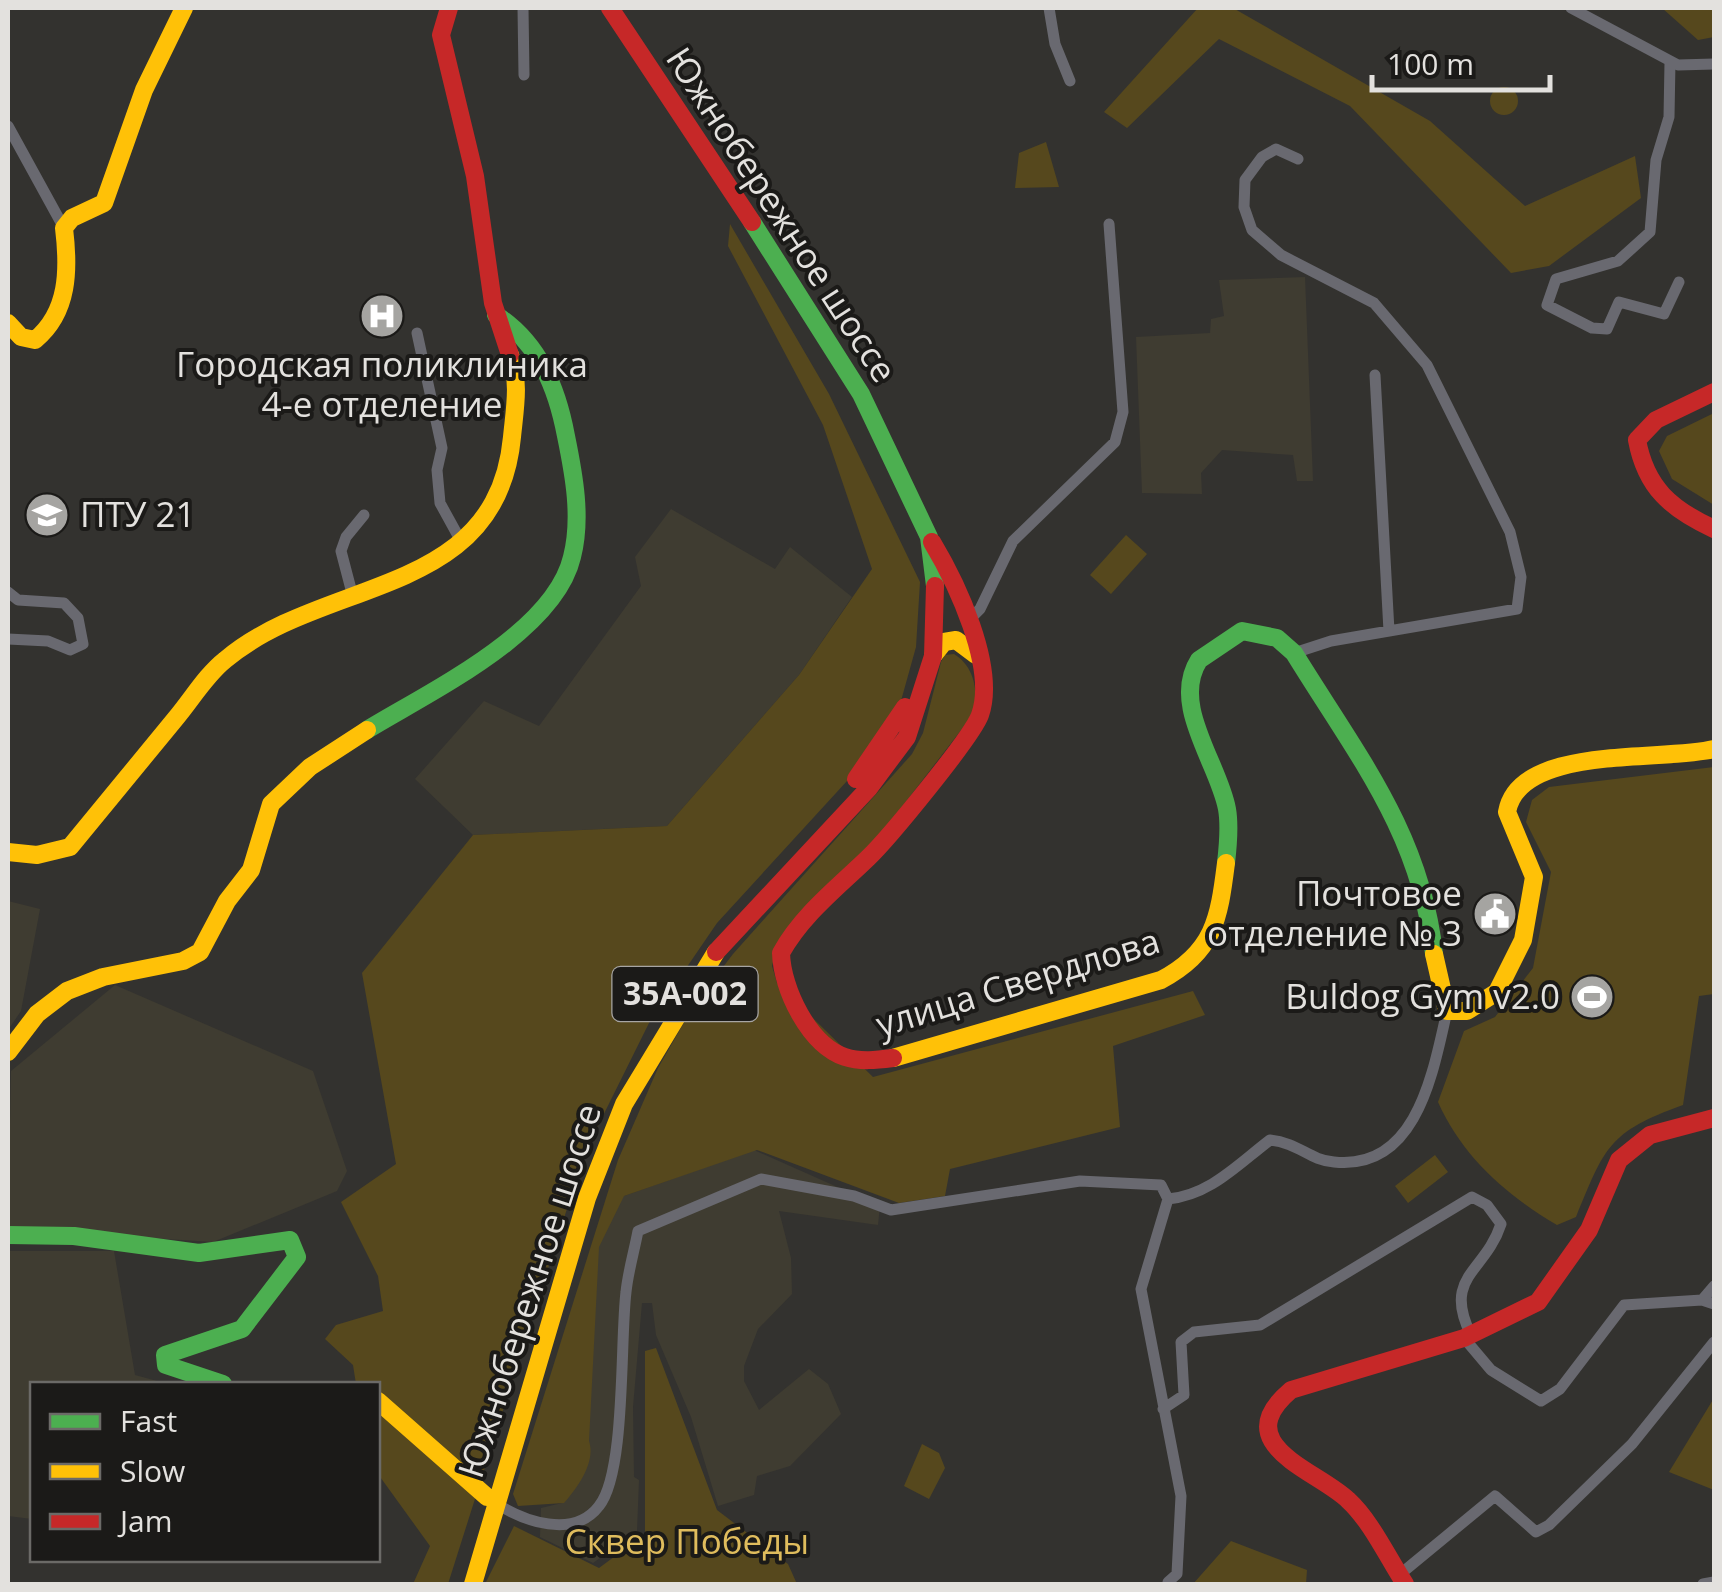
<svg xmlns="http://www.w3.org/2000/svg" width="1722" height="1592" font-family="'Open Sans',sans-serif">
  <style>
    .built { fill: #3f3c31 }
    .green { fill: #56481d }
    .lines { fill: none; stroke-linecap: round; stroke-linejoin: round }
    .street { stroke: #696970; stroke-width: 11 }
    .fast { stroke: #4caf50; stroke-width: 18 }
    .slow { stroke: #ffc107; stroke-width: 18 }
    .jam { stroke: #c62828; stroke-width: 18 }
    .labels { text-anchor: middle; stroke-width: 8; stroke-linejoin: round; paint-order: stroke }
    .shield { fill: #1b1a18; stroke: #a7a5a3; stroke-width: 2.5 }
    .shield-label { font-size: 32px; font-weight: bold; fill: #e3e1de }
    .street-label { font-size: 35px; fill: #e3e1de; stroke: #1b1a18 }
    .poi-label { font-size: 35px; fill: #e3e1de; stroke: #1b1a18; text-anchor: end }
    .park-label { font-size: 35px; fill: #dfbc5d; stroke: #1b1a18 }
  </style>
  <rect width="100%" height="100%" fill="#33322f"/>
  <path class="built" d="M1305,277L1313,481H1297L1293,455L1222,450L1201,473L1202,494L1142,493L1136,337L1210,333L1211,319L1224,316L1219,280Z
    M671,509L775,569L790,547L852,597L799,675L667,826L473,835L415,779L484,701L539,726L641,586L635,557Z
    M8,901L40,909L21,1011L8,1030Z
    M115,985L313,1071L347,1171L337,1191L213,1242L8,1229L11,1071Z
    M754,1150L880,1206L878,1225L779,1211L791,1258L792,1294L758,1329L744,1366V1381L759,1410L809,1369L828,1384L841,1414L790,1466L757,1476L754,1495L718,1506L691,1417L656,1335L652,1303H642L633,1407L634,1477L639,1480L637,1531L593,1563L540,1537L541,1508L562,1503L587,1441L597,1247L621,1197Z
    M8,1251H114L135,1375L168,1384H32V1519L8,1516Z"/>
  <path class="green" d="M1198,8H1233L1430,121L1525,206L1635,156L1641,198L1549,266L1511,273L1350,106L1219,39L1127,128L1104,112Z
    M1662,8H1714V37L1698,40Z
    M1490 101a14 14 0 1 1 28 0a14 14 0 1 1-28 0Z
    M1046,142L1059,187L1015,188L1019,153Z
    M730,224L829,394L920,582L916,647L899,708L858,769L717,923L650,1021L585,1152L448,1584H413L430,1546L378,1474V1384H356L353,1365L325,1339L336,1325L383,1311L378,1276L341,1202L396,1164L362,973L473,835L667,826L799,675L872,569L823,425L728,246Z
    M1714,413V505L1672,479L1659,451L1667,436Z
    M1126,535L1147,554L1111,594L1090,575Z
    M954,654C974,666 978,690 975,712L857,865L777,947L772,966L777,983L873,1077L1193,991L1205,1015L1113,1046L1120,1127L950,1169L945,1196L899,1203L757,1150L624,1196L599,1247L589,1441C596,1462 578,1487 564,1503L518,1506L513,1494L618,1160L658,1068L694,1005L733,954L912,754L923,733L941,662L945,655Z
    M1714,767V994L1699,996L1683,1105C1608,1132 1605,1147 1576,1217L1557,1225C1506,1195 1462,1156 1438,1102L1464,1031L1495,1017L1533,968L1551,872L1526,822L1532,800L1549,787Z
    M1435,1155L1448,1172L1408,1203L1395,1186Z
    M656,1348L717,1510L788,1564L797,1584H485L514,1526L599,1568L645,1534V1351Z
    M1714,1398V1490L1669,1472Z
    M922,1444L939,1453L945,1468L929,1499L904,1486Z
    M1231,1541L1307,1570L1306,1584H1193Z"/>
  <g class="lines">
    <path class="street" d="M523,8L524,75
      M1049,8L1055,44L1070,81
      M1571,8L1678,65L1714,64
      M1670,62L1669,117L1656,160L1650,232L1618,261L1556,279L1547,305L1592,328L1607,329L1619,302L1664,314L1679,282
      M8,126L64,228
      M417,333L442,448L437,470L440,503L462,543
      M1375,375L1389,631
      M8,592L18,600L64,603L78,618L83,644L70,650L48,641L8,639
      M352,593L341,551L346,537L364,515
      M969,620L980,609L1013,541L1115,442L1123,412L1109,224
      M1294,653L1331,641L1517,609L1521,577L1510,532L1427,365L1374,303L1281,255L1252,230L1244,207L1245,180L1262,157L1276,149L1298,159
      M1714,1286L1702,1300L1714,1304
      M1464,1338L1491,1370L1541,1401L1560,1389L1624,1305L1702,1300
      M1163,1409L1184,1395L1181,1342L1194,1332L1260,1325L1472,1197L1487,1205L1501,1224C1485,1273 1442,1276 1471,1335
      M494,1502C524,1522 574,1539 599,1506C626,1473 620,1340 626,1292C628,1272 634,1252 638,1231L761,1179L854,1196L891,1210L1080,1181L1161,1185L1168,1199
      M1398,1576L1495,1496L1536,1532L1549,1525L1632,1444L1714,1342
      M1168,1582L1177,1574L1181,1496L1141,1289L1168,1199C1210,1195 1237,1165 1270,1140C1299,1143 1309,1160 1334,1162C1417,1171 1433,1072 1447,1011
      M1703,1584L1714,1582"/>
    <path class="fast" d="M752,222L861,394L929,537L935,586
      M367,730C429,692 554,633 572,557C582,518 574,475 566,436C557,388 539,343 496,315
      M1226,863C1228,846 1230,826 1227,809C1219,764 1170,705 1199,660L1242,631L1277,638L1294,653C1356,754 1421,833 1434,954
      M8,1235L74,1236L199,1253L290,1240L297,1257L242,1329L165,1355L166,1365L223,1384"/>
    <path class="slow" d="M8,323L21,337L35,340C69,312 69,269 64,228L72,218L104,203L144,90L184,8
      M933,656L944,642L956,640L976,655
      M8,852L37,855L70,847C105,804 141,761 176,718C192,699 206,675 225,660C324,576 497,599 512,437C515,407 520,382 510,355
      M1434,954L1447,1011H1467L1497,992L1523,940L1534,877L1507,812C1519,744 1662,762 1714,749
      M8,1052L37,1014L67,991L103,977L183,961L200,952L227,901L251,870L271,804L310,767L367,730
      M893,1058L1161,980C1214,952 1219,919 1226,863
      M378,1401L487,1497
      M473,1584L587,1198L624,1104L716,952"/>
    <path class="jam" d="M449,8L441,35L475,176L493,303L510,355
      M610,8L752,222
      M1714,392L1656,420L1637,440C1646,488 1671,509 1714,529
      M856,779L905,707
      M716,952L869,788L907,737L933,656L935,586
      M893,1058C877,1060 860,1062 845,1057C809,1045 782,989 781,953C802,915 837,888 868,858C888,839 972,737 980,715C997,667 956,582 932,542
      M1405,1584C1388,1558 1371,1521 1348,1500C1317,1470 1226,1445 1291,1390L1464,1338L1538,1302L1589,1230L1619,1160L1650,1135L1714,1118"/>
  </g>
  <defs>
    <symbol id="hospital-disc" viewBox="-11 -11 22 22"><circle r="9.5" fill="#a5a4a1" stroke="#1b1a18"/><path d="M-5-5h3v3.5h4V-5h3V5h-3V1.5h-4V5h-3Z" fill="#fff"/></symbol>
    <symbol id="university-disc" viewBox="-11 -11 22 22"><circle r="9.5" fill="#a5a4a1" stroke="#1b1a18"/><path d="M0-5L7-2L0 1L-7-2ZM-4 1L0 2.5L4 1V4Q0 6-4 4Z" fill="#fff"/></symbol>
    <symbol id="civic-disc" viewBox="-11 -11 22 22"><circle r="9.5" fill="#a5a4a1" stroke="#1b1a18"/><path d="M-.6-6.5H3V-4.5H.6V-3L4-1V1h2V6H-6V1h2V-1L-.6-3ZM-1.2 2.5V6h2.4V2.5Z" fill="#fff"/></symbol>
    <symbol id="stadium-disc" viewBox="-11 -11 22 22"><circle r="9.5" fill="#a5a4a1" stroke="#1b1a18"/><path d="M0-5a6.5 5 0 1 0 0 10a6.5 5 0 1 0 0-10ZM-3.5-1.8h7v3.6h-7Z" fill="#fff"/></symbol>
  </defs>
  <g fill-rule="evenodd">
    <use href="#hospital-disc" x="357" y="291" width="50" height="50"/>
    <use href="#university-disc" x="22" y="490" width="50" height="50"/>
    <use href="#civic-disc" x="1470" y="889" width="50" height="50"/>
    <use href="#stadium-disc" x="1567" y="972" width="50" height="50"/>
  </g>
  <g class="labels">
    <rect class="shield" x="612.5" y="967" width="145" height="54" rx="8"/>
    <g class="shield-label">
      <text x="685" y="1005">35А-002</text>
    </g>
    <g class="street-label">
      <text transform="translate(781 215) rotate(57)" y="12">Южнобережное шоссе</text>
      <text transform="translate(1018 983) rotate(-17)" y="12">улица Свердлова</text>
      <text transform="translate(530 1291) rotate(-72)" y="12">Южнобережное шоссе</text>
    </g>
    <g class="poi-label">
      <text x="382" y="377" text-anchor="middle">Городская поликлиника<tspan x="382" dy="40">4-е отделение</tspan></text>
      <text x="80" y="527" text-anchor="start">ПТУ 21</text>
      <text x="1462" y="906">Почтовое<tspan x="1462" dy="40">отделение № 3</tspan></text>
      <text x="1560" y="1009">Buldog Gym v2.0</text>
    </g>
    <g class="park-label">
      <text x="687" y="1554">Сквер Победы</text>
    </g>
  </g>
  <rect width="1722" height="1592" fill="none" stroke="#e3e1de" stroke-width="20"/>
  <rect x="30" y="1382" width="350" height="180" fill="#1b1a18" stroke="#6b6a67" stroke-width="2.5"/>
  <rect x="50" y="1414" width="50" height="15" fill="#4caf50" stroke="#6b6a67" stroke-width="2.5"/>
  <text x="120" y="1432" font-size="30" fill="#e3e1de">Fast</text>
  <rect x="50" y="1464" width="50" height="15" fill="#ffc107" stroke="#6b6a67" stroke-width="2.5"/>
  <text x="120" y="1482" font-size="30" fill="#e3e1de">Slow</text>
  <rect x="50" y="1514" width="50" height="15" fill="#c62828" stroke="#6b6a67" stroke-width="2.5"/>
  <text x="120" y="1532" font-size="30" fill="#e3e1de">Jam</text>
  <path d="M1372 75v15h178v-15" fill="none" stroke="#e3e1de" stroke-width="5"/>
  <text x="1387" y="75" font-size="30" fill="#e3e1de" stroke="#1b1a18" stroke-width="8" paint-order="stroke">100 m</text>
</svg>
